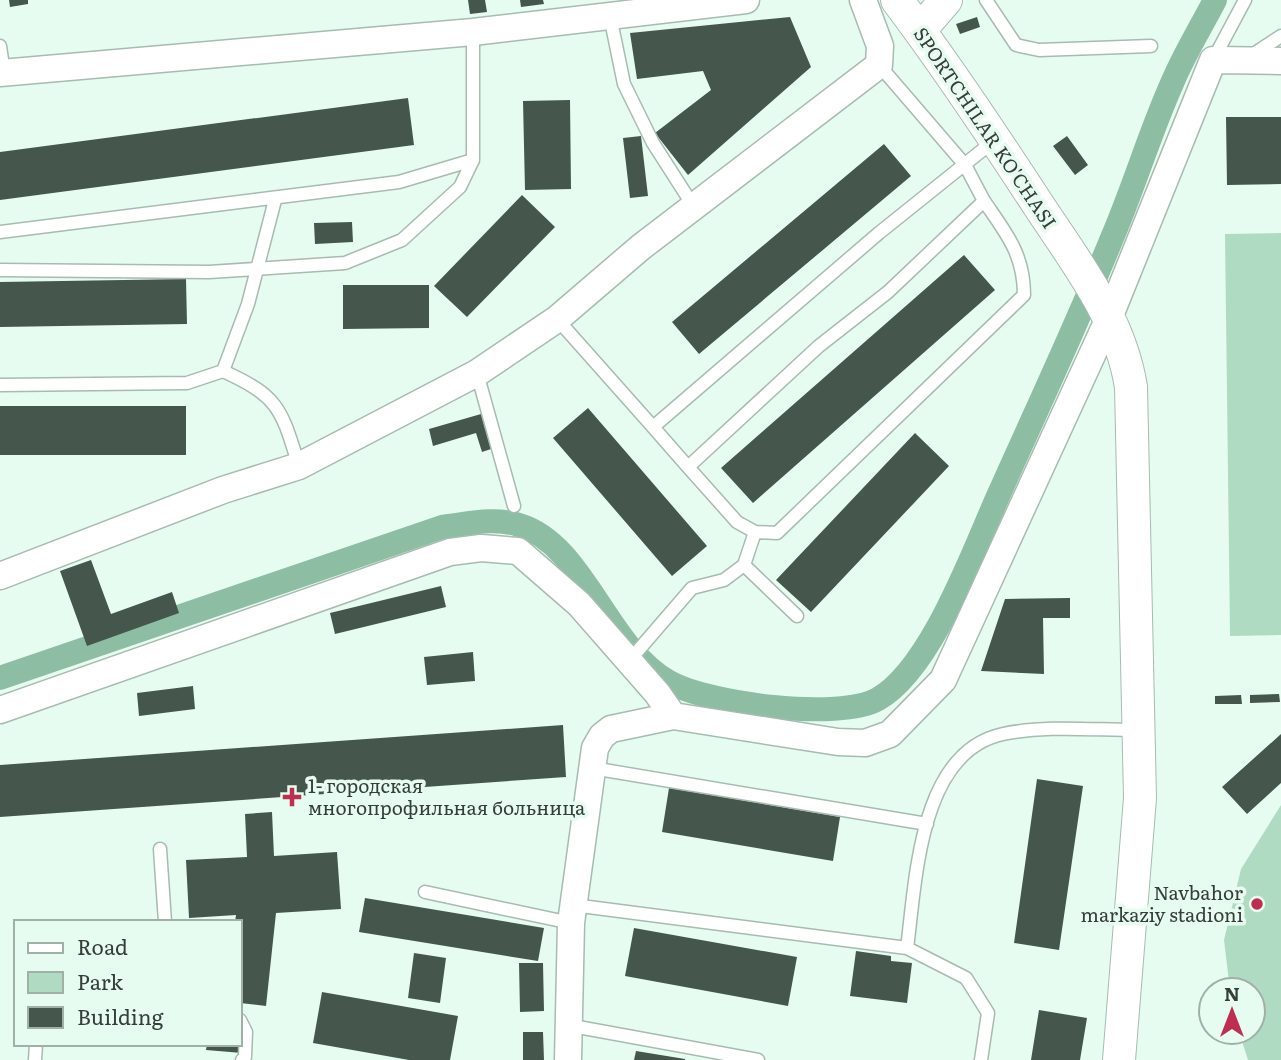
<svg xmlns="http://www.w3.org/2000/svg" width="1281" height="1060" font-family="Literata,serif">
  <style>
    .green { fill: #b0dbc3 }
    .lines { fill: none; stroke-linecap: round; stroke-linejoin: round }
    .canal { stroke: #8dbea4; stroke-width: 24 }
    .building { fill: #45574d }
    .service-casing { stroke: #a7bbb0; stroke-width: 15 }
    .minor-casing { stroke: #a7bbb0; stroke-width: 29 }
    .tertiary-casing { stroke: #a7bbb0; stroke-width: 34 }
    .service { stroke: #fff; stroke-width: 12 }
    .minor { stroke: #fff; stroke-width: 26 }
    .tertiary { stroke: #fff; stroke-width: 32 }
    .poi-dot { fill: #be2e53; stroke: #e7fcf0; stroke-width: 2.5 }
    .labels { text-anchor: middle; stroke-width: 7; stroke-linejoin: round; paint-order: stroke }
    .street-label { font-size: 19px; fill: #353e39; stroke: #e7fcf0 }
    .poi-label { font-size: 19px; fill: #353e39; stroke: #e7fcf0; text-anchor: start }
  </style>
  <rect width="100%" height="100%" fill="#e7fcf0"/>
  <path class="green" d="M1281,233V635L1230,636L1225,234Z
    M1281,805V1060H1248L1239,1032H1253V990H1230L1224,940L1241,869Z"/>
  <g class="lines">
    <path class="canal" d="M0,678L442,527C468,524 494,517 519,525C584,544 606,647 669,682C708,704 839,721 878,699C932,668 974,549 999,494C1037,409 1077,324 1112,238C1134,187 1150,132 1173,81C1185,53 1201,27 1215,0"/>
  </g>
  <path class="building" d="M9,0H28V4L10,7Z
    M468,0H485L487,12L470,14Z
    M520,0H543L544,4L521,7Z
    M790,17L811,67L688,175L655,133L711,90L703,71L637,79L630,33Z
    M977,17L980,27L960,34L956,24Z
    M408,98L414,145L0,200V152Z
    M570,100L571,189L525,190L523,101Z
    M1226,117H1281V184L1227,185Z
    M641,136L648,196L630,198L623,138Z
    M1067,136L1088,165L1075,175L1053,146Z
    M884,144L911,176L699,354L672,322Z
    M522,195L555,227L467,317L434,286Z
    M352,222L353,242L315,244L314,223Z
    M964,255L995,290L753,503L721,468Z
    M186,279L187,324L0,327V282Z
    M343,285H429V328L343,329Z
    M0,406H186V455H0Z
    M588,408L707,546L672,576L553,438Z
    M481,414L491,449L482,452L476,433L433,446L429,429Z
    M915,433L949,466L811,612L776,580Z
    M91,560L111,614L172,592L179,613L87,646L60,571Z
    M441,586L446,607L335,634L330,613Z
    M1070,598V618H1043L1044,674L981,671L1005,599Z
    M473,652L475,681L427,685L424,657Z
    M193,686L195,709L139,716L137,693Z
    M1279,694L1280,702L1250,703V695Z
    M1241,695L1242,704H1215V696Z
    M563,725L566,777L0,817V765Z
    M1281,734V783L1247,814L1222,787Z
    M1037,779L1083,786L1059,950L1014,943Z
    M669,788L840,817L833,861L662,832Z
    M272,812L274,856L337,852L341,909L276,913L266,1006L240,1003V922H235L236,915L189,918L186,860L247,857L245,814Z
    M365,898L544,928L538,961L359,932Z
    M634,928L797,957L788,1006L625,976Z
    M856,951L891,956V961L912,963L907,1003L850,996Z
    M414,953L446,958L440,1003L408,998Z
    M519,963H543L544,1011L520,1012Z
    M322,992L458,1016L450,1060H409L313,1043Z
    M1039,1010L1087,1018L1080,1060H1031Z
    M523,1032H543L544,1060H523Z
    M240,1033L244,1034L242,1053L206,1050L207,1044H240Z
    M636,1051L685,1059V1060H634Z"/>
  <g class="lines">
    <defs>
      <path id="service" d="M986,0L1016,45L1039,50L1151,46
        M610,16L624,84L653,143L694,207
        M0,46L4,73
        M1252,55L1281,36
        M1213,60L1245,0
        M0,232L399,182L473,160V32
        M0,270L209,272L345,263L402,240L460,187L473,160
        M557,319L653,427L879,233L995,140
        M223,371C280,397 281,409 299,466
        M477,373L514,506
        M0,385L187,383L223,371L248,304L275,200
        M653,427L688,467L819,346L888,292L984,201L965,165L879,65
        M688,467L737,522L755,532L777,533L1024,295C1024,254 1006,233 984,201
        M744,565L797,616
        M629,661L692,588L724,580L744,565L755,532
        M592,768L927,824
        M160,849L165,922
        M425,892L571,923
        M573,905L907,948
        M240,1020L246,1032L245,1057L242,1060
        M567,1025L758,1060
        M35,1060L36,1044
        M981,1060L988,1013L966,978L907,948C916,880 919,752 1003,734C1046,725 1093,730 1136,730"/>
      <path id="minor" d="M0,73L473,32L746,0
        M0,576L223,490L299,466L477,373L557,319L641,247L879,65L880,46L863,0
        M0,710L450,552L481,548L518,551L579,604L657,693L673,716
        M568,1060L571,923L595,748L602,736L611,729L673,716L838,742L865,743L890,734L943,680L1109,318L1213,60L1281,61"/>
      <path id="tertiary" d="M897,0C946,65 992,134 1037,203C1075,261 1120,317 1131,387L1140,798L1119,1060
        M920,30L946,0"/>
    </defs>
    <use href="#service" class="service-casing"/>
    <use href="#minor" class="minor-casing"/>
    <use href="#tertiary" class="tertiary-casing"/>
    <use href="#service" class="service"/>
    <use href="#minor" class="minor"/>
    <use href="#tertiary" class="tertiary"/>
  </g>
  <g class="poi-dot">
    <path d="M288.5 786.5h7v7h7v7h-7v7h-7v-7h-7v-7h7z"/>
    <circle cx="1257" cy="904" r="7"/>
  </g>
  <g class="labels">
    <g class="street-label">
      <text transform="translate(985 128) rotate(56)" y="7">SPORTCHILAR KO'CHASI</text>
    </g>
    <g class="poi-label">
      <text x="308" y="793">1- городская<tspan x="308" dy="22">многопрофильная больница</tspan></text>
      <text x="1243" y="900" text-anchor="end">Navbahor<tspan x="1243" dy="22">markaziy stadioni</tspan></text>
    </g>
  </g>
  <rect x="14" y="920" width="228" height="126" fill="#e7fcf0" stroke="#a0b0a7" stroke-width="2"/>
  <rect x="28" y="943" width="35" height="10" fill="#ffffff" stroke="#a0b0a7" stroke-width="2"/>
  <text x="77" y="955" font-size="21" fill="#353e39">Road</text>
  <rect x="28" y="972" width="35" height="21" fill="#b0dbc3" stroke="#a0b0a7" stroke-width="2"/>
  <text x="77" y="990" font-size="21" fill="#353e39">Park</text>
  <rect x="28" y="1007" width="35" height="21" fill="#45574d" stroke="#a0b0a7" stroke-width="2"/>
  <text x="77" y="1025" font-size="21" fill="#353e39">Building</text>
  <g transform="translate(1232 1011)"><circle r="33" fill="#e7fcf0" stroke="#a0b0a7" stroke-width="2"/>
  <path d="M0-5L12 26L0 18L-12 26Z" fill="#be2e53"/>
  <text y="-10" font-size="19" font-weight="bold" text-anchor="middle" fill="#353e39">N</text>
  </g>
</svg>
